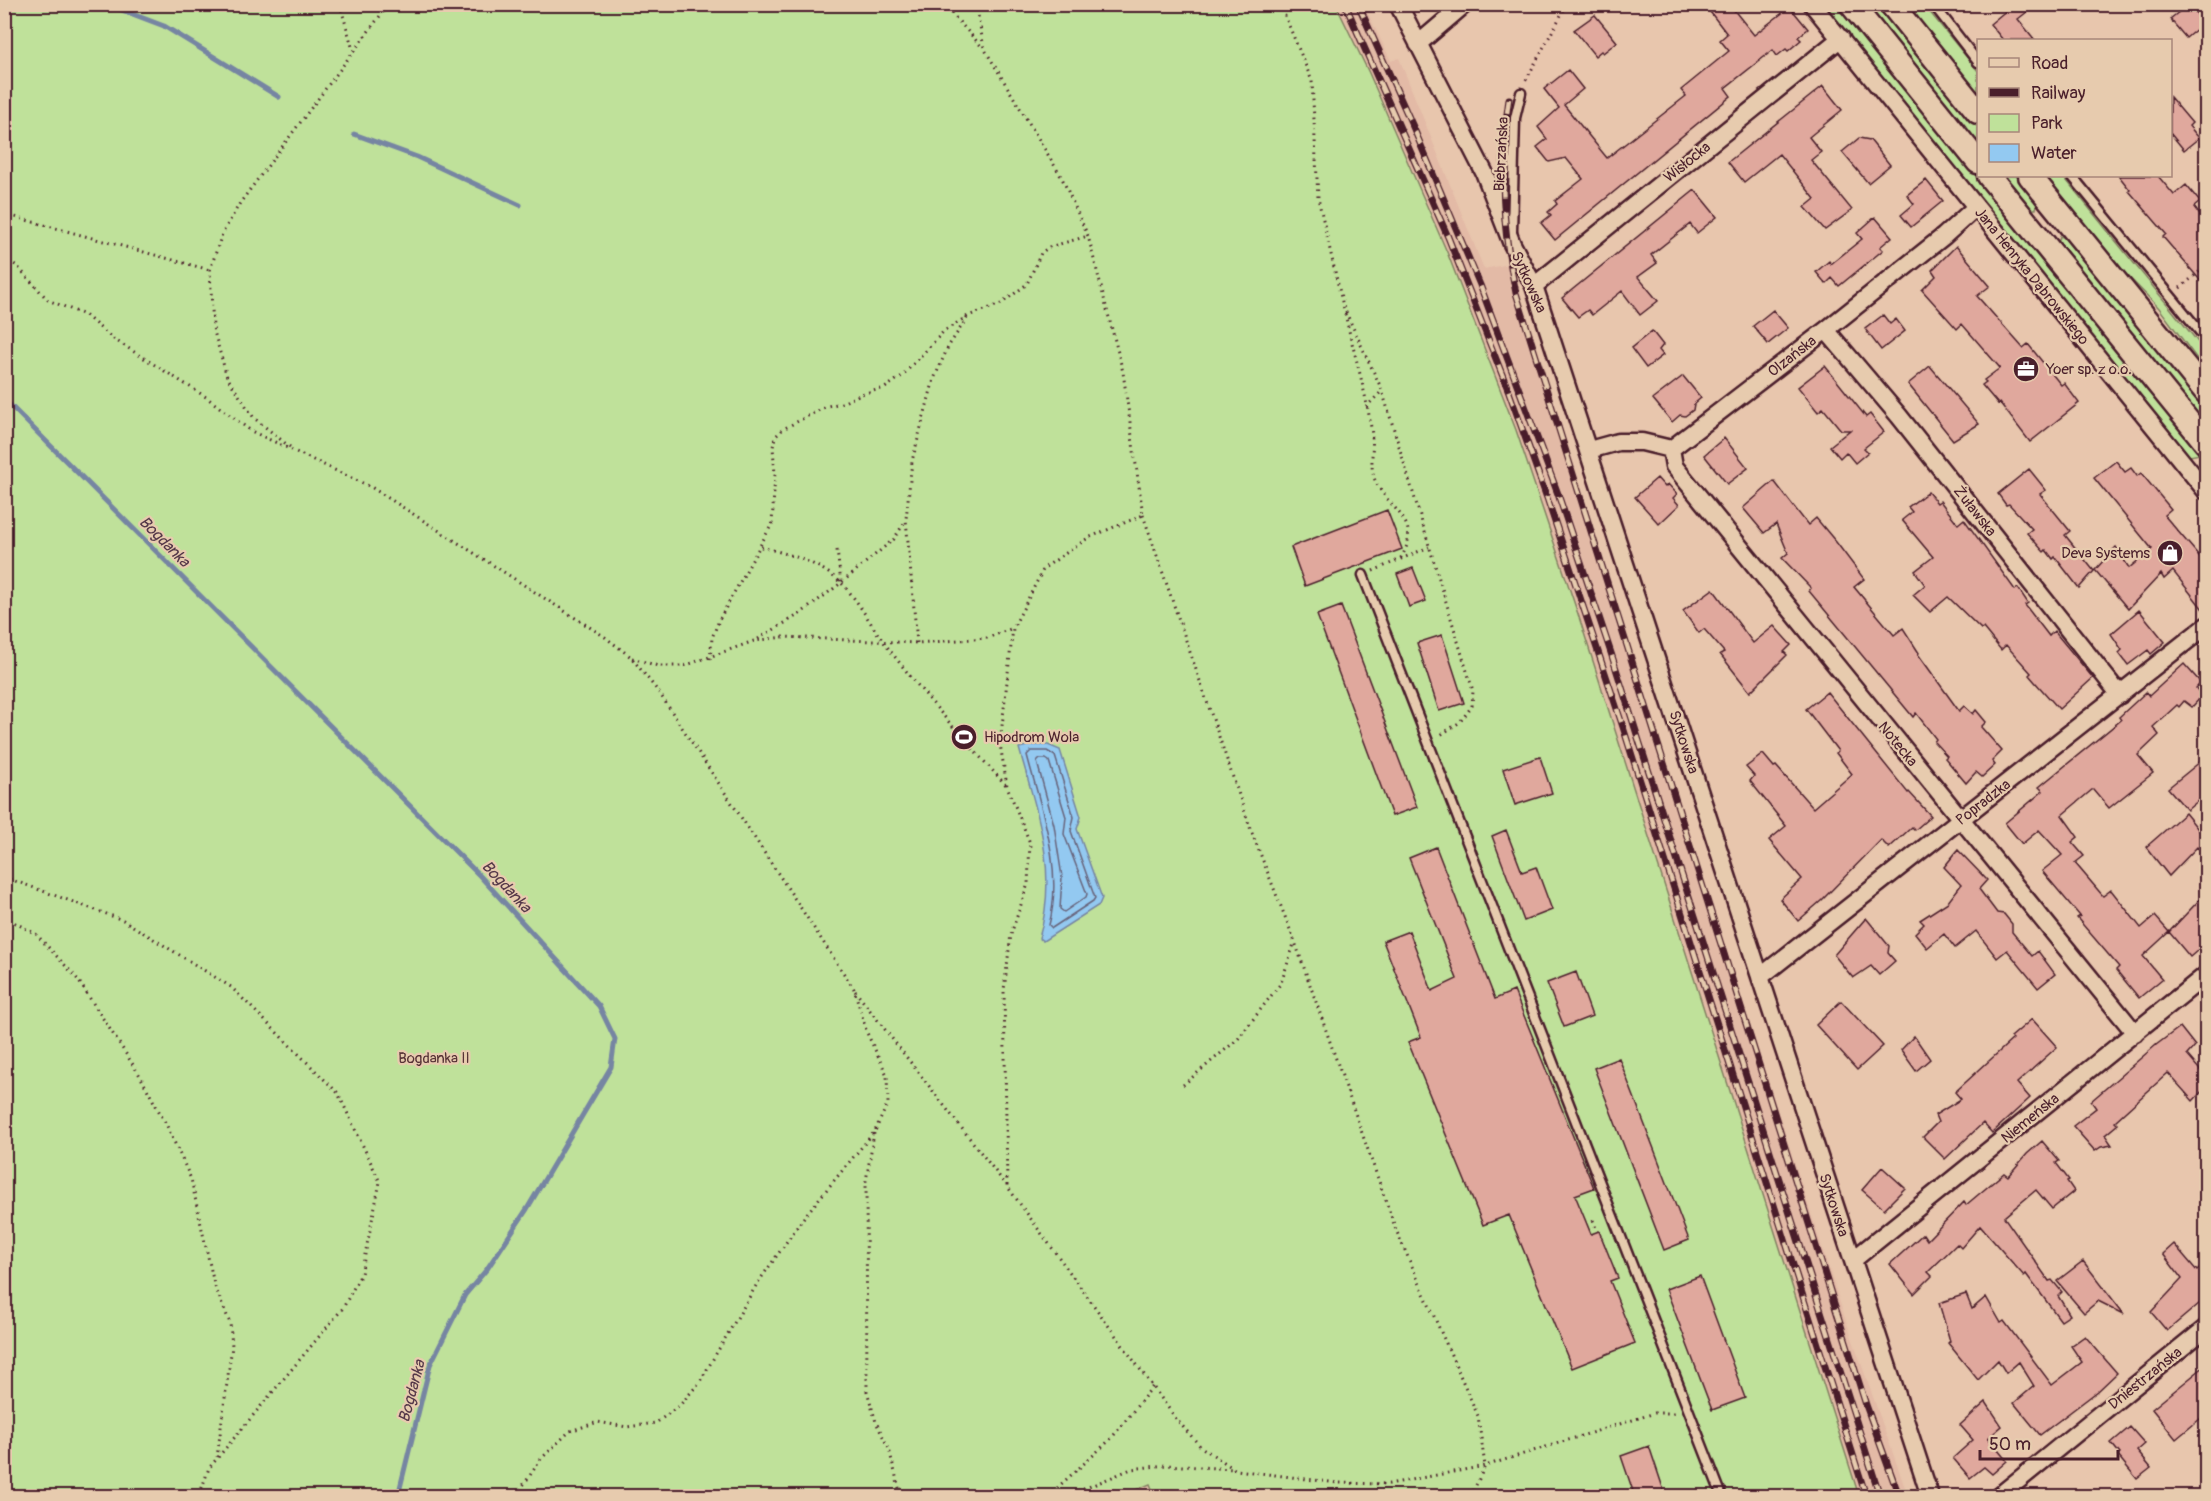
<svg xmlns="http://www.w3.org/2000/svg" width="2211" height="1501" font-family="Pangolin,sans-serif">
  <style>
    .built { fill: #e3baa6 }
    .green { fill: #bfe19a; stroke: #848062; stroke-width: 1.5 }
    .water { fill: #93c9f1; stroke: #7685a2; stroke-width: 1.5 }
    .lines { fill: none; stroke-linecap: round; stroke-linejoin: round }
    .shore { stroke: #67637a; stroke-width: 1.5 }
    .stream { stroke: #7685a2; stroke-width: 5 }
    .building { fill: #e0a89d; stroke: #4a1f2b; stroke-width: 1.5 }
    .service-casing { stroke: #4a1f2b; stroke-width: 13 }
    .minor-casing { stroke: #4a1f2b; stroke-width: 21 }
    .secondary-casing { stroke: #4a1f2b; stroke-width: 27 }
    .path { stroke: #4a1f2b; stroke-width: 3; stroke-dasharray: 1.5 4.5; stroke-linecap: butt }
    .service { stroke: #e7cbae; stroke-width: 8 }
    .minor { stroke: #e7cbae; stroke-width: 16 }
    .secondary { stroke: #e7cbae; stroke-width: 22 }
    .rail-casing { stroke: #4a1f2b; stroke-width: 7 }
    .rail { stroke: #e7cbae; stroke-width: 4.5; stroke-dasharray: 14; stroke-linecap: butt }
    .labels { text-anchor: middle; stroke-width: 4.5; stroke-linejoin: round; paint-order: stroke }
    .street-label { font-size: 15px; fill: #4a1f2b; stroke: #e7cbae }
    .poi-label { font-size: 15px; fill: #4a1f2b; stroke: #e7cbae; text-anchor: start }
    .park-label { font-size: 15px; fill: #563236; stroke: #e7cbae }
    .water-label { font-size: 16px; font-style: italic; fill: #553849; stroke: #e7cbae }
  </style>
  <rect width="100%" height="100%" fill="#e8c6ad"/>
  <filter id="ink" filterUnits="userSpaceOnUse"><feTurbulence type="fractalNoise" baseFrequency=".0167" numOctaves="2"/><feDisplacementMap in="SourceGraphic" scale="12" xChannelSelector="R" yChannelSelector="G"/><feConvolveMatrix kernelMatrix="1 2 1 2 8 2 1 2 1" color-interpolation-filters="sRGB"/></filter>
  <g filter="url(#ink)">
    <path class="built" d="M1336,5H1364L1391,61L1399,58L1484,269L1514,263L1527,327L1673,787L1844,1315L1908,1496H1859L1578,614L1516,430L1447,252L1391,121Z"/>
    <path class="green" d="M5,5H1336L1369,73L1447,252L1516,430L1578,614L1859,1496H1155L1150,1484L1121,1496H5Z
      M1819,5H1839L2206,457V463L2200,454L2184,457Z
      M1864,5H1878L1978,128V145Z
      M1904,5H1924L1978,71V96Z
      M2003,176H2017L2037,200L2036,209H2031Z
      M2044,176H2063L2206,352V371L2159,308L2119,267Z
      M2060,236L2069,239L2206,409V426L2058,244Z"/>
    <path class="water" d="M1031,745H1048L1060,750L1081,817L1077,829L1102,898L1099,905L1043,941L1039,938C1059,871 1037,813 1019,748Z"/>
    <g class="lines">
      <path class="shore" d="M1047,751L1055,756L1074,817L1071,831L1095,898L1093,901L1052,928L1049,925C1064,869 1041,809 1027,755L1031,751Z
        M1040,759H1046L1049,761L1066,817L1064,834L1087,894L1086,897L1064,912L1060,909L1062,877L1054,825L1037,762Z"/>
      <path class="stream" d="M106,4L164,26L279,97
        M354,134L417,157L520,205
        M4,399L480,876L599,1006L615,1039L611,1067L527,1209L487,1269L465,1295L430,1365L398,1496"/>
    </g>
    <path class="building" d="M1704,4H1729L1754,35L1790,7L1808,29L1798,37L1801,40L1788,51L1786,49L1777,56L1773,50L1725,88L1731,96L1555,240L1541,223L1551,215L1548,212L1557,204L1555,201L1583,179L1566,158L1549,162L1537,147L1547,139L1538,127L1559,108L1544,89L1568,70L1583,89L1564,105L1607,158L1686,96L1681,90L1729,51L1720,40L1727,34Z
      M2014,4H2037L2018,19L2035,40H2003L1990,24Z
      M2189,4L2204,23L2186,38L2170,19Z
      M1595,15L1617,42L1603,53L1601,51L1595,56L1574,30Z
      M1823,86L1842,110L1809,137L1821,152L1811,160L1852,210L1825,230L1805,207L1815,199L1779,154L1744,182L1728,162Z
      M2170,97L2192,123L2189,126L2199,138L2184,150L2170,133Z
      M1859,138L1870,140L1890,165L1868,183L1842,152Z
      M2119,176H2158L2174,195L2186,185L2200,202L2194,207L2206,223V287L2163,237L2166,234L2129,191L2130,190Z
      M1926,180L1943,201L1911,227L1901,215L1914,204L1907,195Z
      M1695,190L1717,217L1697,233L1690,224L1651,255L1657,263L1638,277L1658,301L1640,315L1622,291L1592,315L1588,310L1578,317L1562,298Z
      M1875,217L1892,237L1880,247L1883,250L1839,286L1832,278L1826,284L1816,272L1829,261L1831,264L1862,239L1857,233Z
      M1956,246L1990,286L1977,296L2023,348L2028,344L2061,385L2064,383L2079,403L2030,442L2000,403L1998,404L1982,385L1986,382L1984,380L2000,368L1962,324L1957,329L1922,290L1936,276L1932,270Z
      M1773,310L1788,328L1768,344L1753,326Z
      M1883,315L1890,324L1896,319L1905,331L1881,350L1865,329Z
      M1652,331L1663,345L1659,350L1663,355L1646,368L1631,348Z
      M1825,366L1866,417L1870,414L1884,432L1864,448L1868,452L1855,463L1846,452L1840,458L1830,446L1850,430H1841L1823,408L1818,412L1798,387Z
      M1930,366L1979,424L1953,440L1908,384Z
      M1683,376L1701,398L1694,404L1693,410L1685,416L1680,415L1672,422L1653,399Z
      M1724,438L1748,468L1727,484L1704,455Z
      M2116,461L2125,472L2131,468L2137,476L2141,473L2171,509L2164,515L2206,564V613L2173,571L2164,579L2161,574L2128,609L2095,570L2116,547L2129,568L2152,549L2094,478Z
      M2029,469L2046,490L2040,494L2070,531L2065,535L2094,571L2079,588L2055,557L2053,559L2046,550L2044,552L2027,533L2032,529L2009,504L2006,505L1998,494Z
      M1657,478L1665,487L1668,484L1677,494L1673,498L1679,505L1659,524L1635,497Z
      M1774,481L1808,525L1816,518L1836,542L1864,579L1854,587L1894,635L1903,628L1919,653L1918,654L1959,711L1964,706L1973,714L1976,710L1986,722L1981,727L2002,751L1992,761L1995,765L1982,777L1976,772L1966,783L1945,758L1947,756L1934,742L1936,739L1916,713L1913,717L1809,591L1811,588L1782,558L1788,553L1776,524L1764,533L1743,508Z
      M1928,492L1937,503L1940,501L1958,524L1964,519L2015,590L2018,588L2028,603L2025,605L2049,636L2054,631L2093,678L2059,709L2035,682L2029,675L2031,673L2006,645L2001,650L1983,628L1981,629L1948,597L1930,612L1913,595L1925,585L1915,571L1933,557L1902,520L1912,512L1908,507Z
      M1387,510L1402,549L1305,586L1291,547Z
      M1413,568L1426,601L1409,607L1397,574Z
      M1713,589L1753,643L1774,626L1791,645L1784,652L1787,655L1750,692L1720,654L1724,652L1704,629L1699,633L1683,611Z
      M1341,606L1417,807L1392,816L1317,615Z
      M2139,610L2165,642L2151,654L2148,650L2128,665L2119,653L2122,650L2111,634Z
      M1442,635L1464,703L1439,711L1417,643Z
      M2184,664L2201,683L2196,688L2202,696L2192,707L2184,701L2179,707L2177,705L2153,727L2159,735L2138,755L2153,773L2109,808L2093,789L2062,815L2078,837L2072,842L2084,856L2075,863L2103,896L2111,890L2141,928L2155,916L2169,932L2143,956L2162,979L2139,998L2116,970L2119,967L2077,918L2080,916L2042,871L2062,855L2039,830L2022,844L2005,823L2043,791L2039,787L2121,720L2119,717L2146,692L2149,696Z
      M1827,692L1908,793L1909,792L1931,816L1915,830L1912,827L1889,848L1881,840L1822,900L1798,921L1780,899L1802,879L1769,840L1786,826L1750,781L1754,776L1746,767L1763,754L1774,767L1776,766L1813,808L1852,774L1836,753L1838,751L1806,709Z
      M1540,757L1552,793L1515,805L1503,769Z
      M2206,757V794L2187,810L2168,788Z
      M2185,813L2206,839V856L2197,847L2169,876L2146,847Z
      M1506,830L1522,872L1536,867L1552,910L1524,921L1492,836Z
      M1436,847L1495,999L1514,991L1594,1188L1575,1195L1591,1234L1599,1231L1618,1278L1610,1281L1635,1343L1572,1368L1509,1215L1483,1225L1408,1042L1421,1037L1383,941L1409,931L1432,991L1457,979L1409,858Z
      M1958,850L1987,880L1979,889L1997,913L2004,914L2012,924V932L2032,956L2038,951L2055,974L2038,988L2007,950L1997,958L1976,931L1955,948L1944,934L1927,948L1915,933L1924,924L1920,920L1948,902L1961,885L1944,867Z
      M2206,893V943L2190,957L2169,932Z
      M1866,918L1889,946L1888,953L1895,961L1879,975L1871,966L1853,978L1834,955Z
      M1576,972L1592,1016L1564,1027L1547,983Z
      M1841,1001L1883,1046L1857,1070L1816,1025Z
      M2032,1019L2057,1047L2017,1083L2030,1098L1992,1133L1983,1123L1945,1159L1923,1137L1938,1122L1935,1115L1961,1099L1955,1092L2013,1039L2011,1037Z
      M2180,1027L2195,1046L2187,1055L2206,1077V1087L2193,1101L2168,1073L2115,1121L2118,1124L2105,1135L2112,1145L2101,1147L2095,1151L2073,1126L2096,1108L2091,1101L2156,1045Z
      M1914,1036L1930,1059L1916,1071L1901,1050Z
      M1619,1058L1689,1240L1664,1250L1594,1068Z
      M2042,1141L2059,1161L2056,1163L2069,1180L2067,1181L2074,1191L2052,1209L2036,1190L2004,1217L2049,1281L2052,1280L2062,1292L2058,1296L2070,1315L2061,1321L2026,1274L2024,1276L1980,1226L1961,1248L1957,1244L1928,1272L1932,1276L1914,1294L1890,1264L1923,1234L1927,1240L1964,1202L1966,1205L2004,1173L2008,1176L2027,1154Z
      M1882,1167L1905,1188L1884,1209L1862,1190Z
      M2174,1244L2197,1271L2206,1263V1298L2167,1331L2151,1312L2182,1279L2163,1254Z
      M2083,1261L2124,1314L2098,1301L2084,1313L2057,1281Z
      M1700,1276L1745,1398L1712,1410L1666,1289Z
      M1966,1294L1972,1309L1986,1297L2001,1323L2004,1321L2052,1385L2082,1362L2071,1346L2085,1336L2117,1373L2098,1391L2040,1435L2014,1403L2034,1386L2019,1362L2006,1373L1998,1360L1978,1380L1948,1343L1950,1341L1939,1303Z
      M2206,1365V1414L2176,1439L2152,1409Z
      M1986,1402L2002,1426L1988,1438L2007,1461L1992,1474L1984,1467L1970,1478L1953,1458L1973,1440L1960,1425Z
      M2130,1427L2145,1444L2137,1451L2151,1468L2137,1479L2118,1456L2120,1454L2111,1443Z
      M1649,1446L1666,1497H1635L1621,1456Z"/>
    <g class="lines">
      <defs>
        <path id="service" d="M1933,4L1978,62
          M2072,176L2206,339
          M1512,232L1515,118L1521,93
          M1363,575L1722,1496"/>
        <path id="minor" d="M1398,4L1484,172L1512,244L1534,286L1930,1496
          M1812,4L2206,491
          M1418,44L1465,4
          M1534,286L1841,38
          M1826,330L1899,416L2120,695
          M1671,449L1674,466L2135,1033
          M1589,450L1618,442H1642L1671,449L1826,330L1944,236L1976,207
          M1760,977L2206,626
          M1853,1260L2206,975
          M1999,1496L2206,1328"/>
        <path id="secondary" d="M1851,4L1978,162
          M1891,4L1978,112
          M1989,176L2206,443
          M2030,176L2206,392"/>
      </defs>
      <use href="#service" class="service-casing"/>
      <use href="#minor" class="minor-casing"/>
      <use href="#secondary" class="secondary-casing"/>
      <path class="path" d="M340,4L353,50
        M943,4L982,47
        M978,4V15L984,48L1062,178L1088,236L1123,372L1143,515L1088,538L1044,568L1013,628L1000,744L1007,786L1030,843L1028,884L1011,934L1004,990L1007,1186L1177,1420L1201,1447L1236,1470L1338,1483L1389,1484L1485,1466L1655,1413H1677
        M1280,4L1312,81L1318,198L1343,306L1382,390L1473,691L1472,706L1460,722L1439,736
        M1526,80L1567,4
        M4,214L210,270
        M4,258L17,266L48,300L85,315L112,338L206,397L251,431L371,487L605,637L631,657L660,694L854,989L867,1033L887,1075L888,1103L875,1131L804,1217L757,1284L699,1383L680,1405L656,1423L627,1427L598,1422L570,1431L541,1459L516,1496
        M2180,288L2206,266
        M1345,314C1354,354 1367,394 1372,435C1374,449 1369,465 1375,480C1388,510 1425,521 1400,559
        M1366,407L1382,391
        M290,447L254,418L227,377L213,328L210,270L222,234L240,203L389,4
        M1143,515L1252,833L1295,942L1396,1230L1478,1416L1485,1466L1471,1496
        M761,547C789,554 818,562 840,582C854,594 871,625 883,641C921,692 963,739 1006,785
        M837,550L841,583
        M1373,571L1429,547
        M758,639L800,614L841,583L894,539L906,520
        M917,643L906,519L912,461L934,379L948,347L967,318
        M632,658L658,666H684L754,641L783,637L917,643L987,638L1013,628
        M710,659L712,638L719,620L772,524L775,475L773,447L775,437L783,429L827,406L842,403L861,394L885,388L902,376L944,331L968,316L1001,304L1027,284L1041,253L1049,247L1088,236
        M4,877L123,920L231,987L338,1093L380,1182L361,1274L343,1308L209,1468L199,1496
        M4,917L36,934L76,977L139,1074L167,1126L191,1179L214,1284L230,1323L232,1346L217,1457
        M855,991L1006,1185
        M1183,1085L1238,1039L1281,983L1294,944
        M874,1133L866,1181L867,1391L876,1422L889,1449L901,1496
        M1593,1220L1597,1231
        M1048,1496L1110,1440L1153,1386
        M1067,1496L1131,1469L1166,1465L1233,1469"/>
      <use href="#service" class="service"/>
      <use href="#minor" class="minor"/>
      <use href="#secondary" class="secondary"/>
      <defs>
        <path id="rail" d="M1345,4L1448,237L1509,392L1547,498L1623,727L1866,1496
          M1358,4L1414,129L1480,285L1558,494L1612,656L1880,1496
          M1509,99C1499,164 1502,229 1516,293L1866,1405L1899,1496"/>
      </defs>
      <use href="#rail" class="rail-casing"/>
      <use href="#rail" class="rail"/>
    </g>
  </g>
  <defs>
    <symbol id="office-disc" viewBox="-11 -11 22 22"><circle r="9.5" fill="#4a1f2b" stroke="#e7cbae"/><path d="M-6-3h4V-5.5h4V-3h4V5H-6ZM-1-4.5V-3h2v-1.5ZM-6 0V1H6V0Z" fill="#fff"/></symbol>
    <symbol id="shop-disc" viewBox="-11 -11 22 22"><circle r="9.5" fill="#4a1f2b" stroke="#e7cbae"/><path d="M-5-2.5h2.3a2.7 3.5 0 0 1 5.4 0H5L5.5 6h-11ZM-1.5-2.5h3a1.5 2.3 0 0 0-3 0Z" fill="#fff"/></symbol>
    <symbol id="stadium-disc" viewBox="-11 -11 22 22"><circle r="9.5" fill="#4a1f2b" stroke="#e7cbae"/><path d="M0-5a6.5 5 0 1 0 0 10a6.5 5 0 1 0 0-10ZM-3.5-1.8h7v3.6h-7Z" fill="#fff"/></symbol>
  </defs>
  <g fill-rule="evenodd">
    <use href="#office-disc" x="2011" y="354" width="30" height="30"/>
    <use href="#shop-disc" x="2155" y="538" width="30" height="30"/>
    <use href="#stadium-disc" x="949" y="722" width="30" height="30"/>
  </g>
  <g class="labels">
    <g class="street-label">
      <text transform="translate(1501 154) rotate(-87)" y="5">Biebrzańska</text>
      <text transform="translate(1687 162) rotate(-39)" y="5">Wisłocka</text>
      <text transform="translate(2032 276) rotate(51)" y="5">Jana Henryka Dąbrowskiego</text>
      <text transform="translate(1529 282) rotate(66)" y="5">Sytkowska</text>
      <text transform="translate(1792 356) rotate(-38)" y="5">Olzańska</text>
      <text transform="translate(1975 511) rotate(52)" y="5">Żuławska</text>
      <text transform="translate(1684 742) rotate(72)" y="5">Sytkowska</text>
      <text transform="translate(1898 744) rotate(51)" y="5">Notecka</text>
      <text transform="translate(1983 802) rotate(-38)" y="5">Popradzka</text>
      <text transform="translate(2030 1118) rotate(-39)" y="5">Niemeńska</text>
      <text transform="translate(1834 1205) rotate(72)" y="5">Sytkowska</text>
      <text transform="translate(2145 1378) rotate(-39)" y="5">Dniestrzańska</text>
    </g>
    <g class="poi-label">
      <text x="2046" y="374">Yoer sp. z o.o.</text>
      <text x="2150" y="558" text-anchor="end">Deva Systems</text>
      <text x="984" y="742">Hipodrom Wola</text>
    </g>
    <g class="park-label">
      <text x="434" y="1063">Bogdanka II</text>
    </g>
    <g class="water-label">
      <text transform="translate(165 541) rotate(45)" y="6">Bogdanka</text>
      <text transform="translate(507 886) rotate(47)" y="6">Bogdanka</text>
      <text transform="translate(411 1391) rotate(-75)" y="6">Bogdanka</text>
    </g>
  </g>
  <rect width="2211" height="1501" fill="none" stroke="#e7cbae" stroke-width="24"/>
  <rect x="12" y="12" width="2187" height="1477" fill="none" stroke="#4a1f2b" stroke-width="2" filter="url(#ink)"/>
  <rect x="1977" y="39" width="195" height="138" fill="#e7cbae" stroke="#a8867a" stroke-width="1.5"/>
  <rect x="1989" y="58" width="30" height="9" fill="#e7cbae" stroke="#a8867a" stroke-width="1.5"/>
  <text x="2031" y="69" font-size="18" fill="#4a1f2b">Road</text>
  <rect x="1989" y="88" width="30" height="9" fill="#4a1f2b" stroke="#a8867a" stroke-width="1.5"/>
  <text x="2031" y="99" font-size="18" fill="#4a1f2b">Railway</text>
  <rect x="1989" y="114" width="30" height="18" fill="#bfe19a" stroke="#a8867a" stroke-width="1.5"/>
  <text x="2031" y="129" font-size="18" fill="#4a1f2b">Park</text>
  <rect x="1989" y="144" width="30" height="18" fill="#93c9f1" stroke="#a8867a" stroke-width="1.5"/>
  <text x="2031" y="159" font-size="18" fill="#4a1f2b">Water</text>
  <path d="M1980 1450v9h138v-9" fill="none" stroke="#4a1f2b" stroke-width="3"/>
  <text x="1989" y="1450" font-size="18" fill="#4a1f2b" stroke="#e7cbae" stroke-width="4.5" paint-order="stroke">50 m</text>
</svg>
